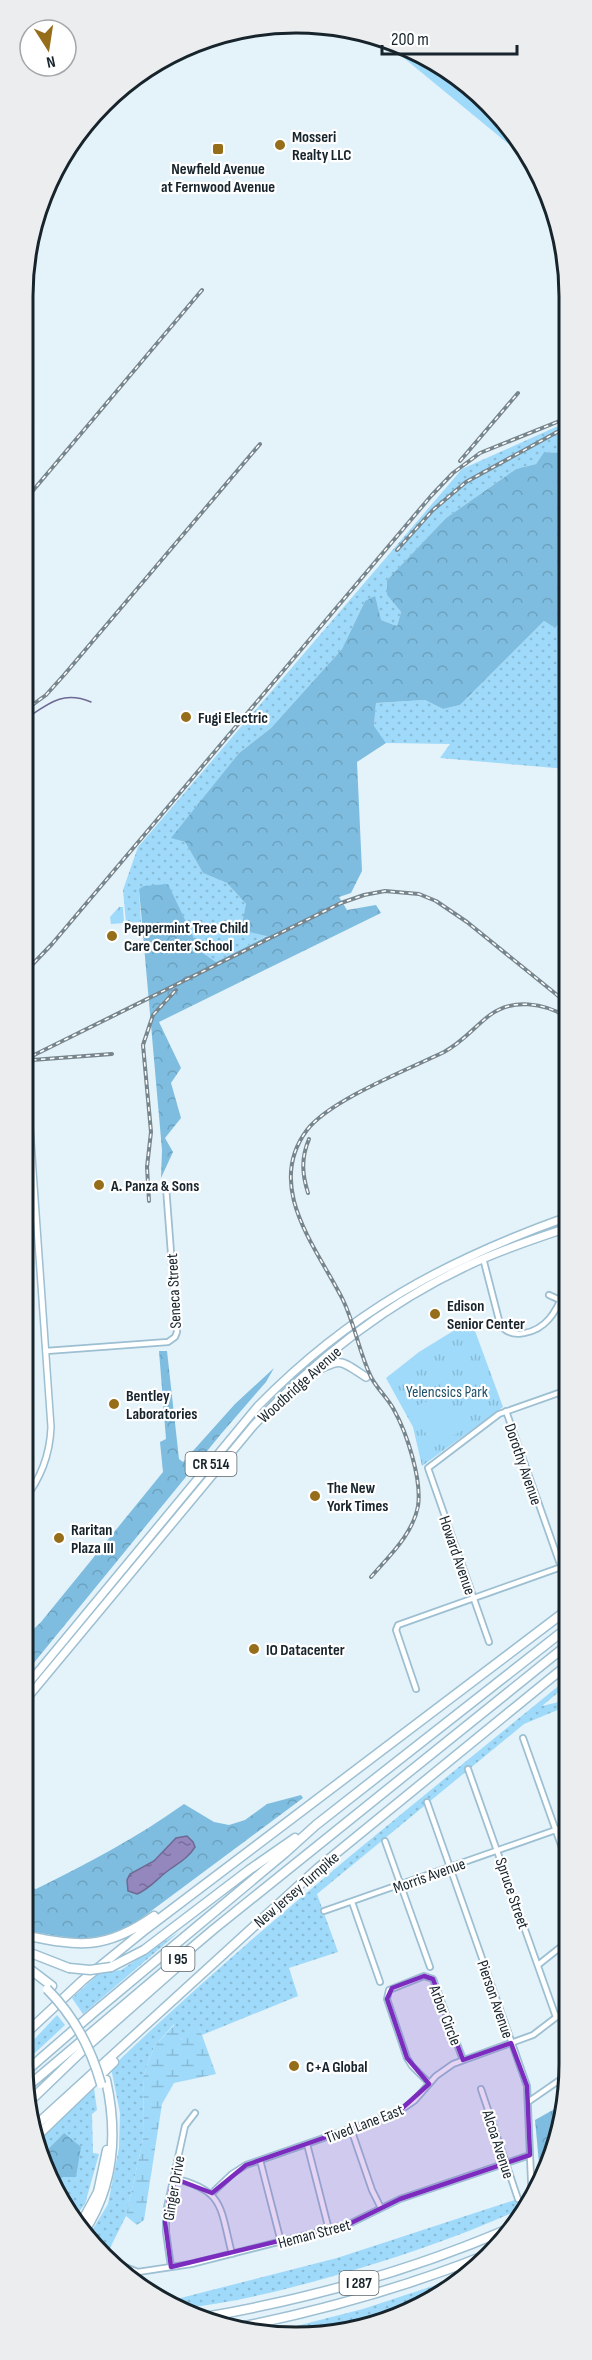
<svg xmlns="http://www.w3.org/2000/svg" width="592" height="2360" font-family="'Sofia Sans Condensed',sans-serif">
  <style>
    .grass { fill: url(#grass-dots) }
    .forest { fill: url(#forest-crowns) }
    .wetland { fill: url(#wetland-marsh) }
    .park { fill: url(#park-tufts) }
    .pitch { fill: #9fdafa }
    .water { fill: url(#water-ripples); stroke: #6e6992; stroke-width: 1.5 }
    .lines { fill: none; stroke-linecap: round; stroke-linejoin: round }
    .stream { stroke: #6e6992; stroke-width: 1.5 }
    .minor-casing { stroke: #9cbfd2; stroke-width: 8 }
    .tertiary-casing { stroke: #9cbfd2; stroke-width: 8 }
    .primary-casing { stroke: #9cbfd2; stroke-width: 10 }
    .motorway-casing { stroke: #9cbfd2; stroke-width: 11 }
    .minor { stroke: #fff; stroke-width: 4.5 }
    .tertiary { stroke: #fff; stroke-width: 5 }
    .primary { stroke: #fff; stroke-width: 7 }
    .motorway { stroke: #fff; stroke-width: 8 }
    .rail-casing { stroke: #77858d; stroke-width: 4 }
    .rail { stroke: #fff; stroke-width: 1.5; stroke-dasharray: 4.5; stroke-linecap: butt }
    .motorway-bridge-casing { stroke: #9cbfd2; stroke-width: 11; stroke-linecap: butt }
    .motorway-bridge { stroke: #fff; stroke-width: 8 }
    .marked { fill: #7b2cbf; fill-opacity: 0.2; stroke: #7b2cbf; stroke-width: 4.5; stroke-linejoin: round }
    .poi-dot { fill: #966d19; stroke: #fff; stroke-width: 2 }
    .labels { text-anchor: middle; stroke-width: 4.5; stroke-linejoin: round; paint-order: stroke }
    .shield { fill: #fff; stroke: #5d666b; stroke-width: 1.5 }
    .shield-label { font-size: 15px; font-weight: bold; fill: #17242c }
    .poi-label { font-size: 16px; font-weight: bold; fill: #17242c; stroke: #fff; text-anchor: start }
    .street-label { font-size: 16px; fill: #17242c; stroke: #fff }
    .park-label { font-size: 16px; fill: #1f5169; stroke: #fff }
    .rim { fill: none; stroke: #17242c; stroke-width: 3 }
  </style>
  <defs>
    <pattern id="grass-dots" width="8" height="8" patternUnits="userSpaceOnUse" patternTransform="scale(1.5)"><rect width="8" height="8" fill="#9fdafa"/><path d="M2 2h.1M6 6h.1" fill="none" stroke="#88bbd6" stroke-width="1.8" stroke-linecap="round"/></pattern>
    <pattern id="forest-crowns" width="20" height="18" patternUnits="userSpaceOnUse" patternTransform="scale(1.5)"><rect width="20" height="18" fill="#7ebddf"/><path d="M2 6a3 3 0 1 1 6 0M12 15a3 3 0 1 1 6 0" fill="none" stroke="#6ca2c0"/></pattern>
    <pattern id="wetland-marsh" width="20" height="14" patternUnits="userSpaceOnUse" patternTransform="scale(1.5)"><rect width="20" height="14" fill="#9fdafa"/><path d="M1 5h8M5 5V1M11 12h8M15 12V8" fill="none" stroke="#88bbd6"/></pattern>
    <pattern id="park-tufts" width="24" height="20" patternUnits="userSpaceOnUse" patternTransform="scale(1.5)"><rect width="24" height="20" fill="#9fdafa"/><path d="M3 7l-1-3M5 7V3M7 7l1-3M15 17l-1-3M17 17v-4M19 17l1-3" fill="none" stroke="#88bbd6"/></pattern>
    <pattern id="water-ripples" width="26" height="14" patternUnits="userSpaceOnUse" patternTransform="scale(1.5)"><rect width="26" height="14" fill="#9387be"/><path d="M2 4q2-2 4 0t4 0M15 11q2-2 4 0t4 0" fill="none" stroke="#776e9b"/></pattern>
  </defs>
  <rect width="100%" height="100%" fill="#e4f2fa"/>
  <path class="grass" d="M567,422V453L544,452L536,464L516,469L446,518L387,580V595L401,612L397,626L381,620L365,601L342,649L271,728L239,753L172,838L185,842L203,873L227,883L246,904L268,935L216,962L200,951L168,885L139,889L141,922L126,923L123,890L138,847L462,469Z
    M567,615V769L440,758L450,744L386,743L374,727L376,703L425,700L443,709L460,705L544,621L555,628Z
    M567,1679V1685L542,1706L567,1700V1706L524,1724L317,1894L338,1952L289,1968L298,1996L202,2035L198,2025L181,2040L174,2024L154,2047L143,2077L144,2135L126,2216L106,2256L87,2239L108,2204L119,2148L120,2113L111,2068C255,1929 413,1805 567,1679Z
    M179,1932L83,2014L72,1998L100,1973L121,1970Z
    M57,2015L65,2025L23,2064L28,2046Z
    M94,2088L97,2110L92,2114L93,2153L99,2154L85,2204L74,2218L54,2185L63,2177L64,2133L41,2156L38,2142Z
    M527,2196V2206C465,2235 402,2256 337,2275C284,2290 230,2304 175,2309L165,2302L337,2258Z
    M469,2274L463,2281L367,2328L278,2337L265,2334L363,2309Z"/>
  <path class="forest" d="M544,452L567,453V615L555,628L544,621L460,705L443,709L425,700L376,703L374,726L386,743L357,762L362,871L351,893L339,897L347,910L376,905L381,913L159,1022L181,1068L171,1083L181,1118L165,1138L173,1152L161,1178L162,1150L139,889L144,886L168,884L200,951L216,962L267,936L241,930L246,904L227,883L203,873L185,842L171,838L239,753L271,728L342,649L365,601L375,596L381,620L397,626L401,612L387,595V580L446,518L516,469L536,464Z
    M159,1351H167L179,1459L183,1462L235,1404L274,1368L266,1382L221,1434L28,1670L23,1673C23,1645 19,1643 41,1622L163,1472L160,1442L166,1439Z
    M301,1795L303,1798L139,1920C93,1947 71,1938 23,1930V1885L36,1889C87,1864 138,1837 184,1804L214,1822L229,1825L245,1820L267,1804Z
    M567,2102L538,2186L539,2163L535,2120Z
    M64,2133L81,2147L76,2177H63L54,2185L43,2168L41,2156Z"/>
  <path class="wetland" d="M175,2024L181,2040L198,2024L216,2074L174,2083L162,2104L144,2220L137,2225L126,2216L144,2135L143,2077L154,2047Z"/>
  <path class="park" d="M382,40L417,51L490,103L534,165Z
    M119,907H123L124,923L111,924L110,917Z
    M471,1320L503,1407L422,1466L413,1427L386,1378L419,1352Z"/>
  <path class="pitch" d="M477,1389L479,1410L466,1411L464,1390Z
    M425,1402C445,1402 458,1410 469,1426L433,1448L413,1407Z"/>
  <path class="water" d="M187,1836L193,1842L195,1847C187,1860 176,1864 165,1873C155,1881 149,1889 137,1894L128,1891L127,1880L130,1874L154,1861L176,1838Z"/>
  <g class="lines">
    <path class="stream" d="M24,720C48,704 62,690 91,702"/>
    <defs>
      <path id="minor" d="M483,1258L500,1324C511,1341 537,1333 549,1319C557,1310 562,1297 567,1286
        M549,1295L560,1300
        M46,1351L168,1342L175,1337L177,1332L166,1187
        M506,1411L567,1584
        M489,1642L428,1468L499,1414L567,1390
        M416,1689L396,1630L398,1625L567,1565
        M523,1738L567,1862
        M468,1769L556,2017
        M427,1802L527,2086L532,2202
        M385,1841L430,1967
        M352,1902L380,1982
        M324,1911L567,1826
        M538,1965L567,1942
        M562,2079L567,2086
        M429,2083L412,2066L407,2058L387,1999L389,1990L424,1976L433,1979L463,2060
        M481,2089L518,2199
        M528,2102L567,2075
        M351,2129L372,2190L381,2208
        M307,2144L329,2230
        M260,2160L281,2242
        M173,2178C225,2190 220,2208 232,2254
        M211,2194L232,2174L246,2165L398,2112L414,2101L436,2076L453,2064L533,2035L567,2009
        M125,2267L138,2272L191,2264L349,2224L400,2199L530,2155
        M171,2267L166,2232V2212L185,2126L195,2113"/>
      <path id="tertiary" d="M23,1501C40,1480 50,1454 51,1427L24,1042"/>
      <path id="primary" d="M312,1373C342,1358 338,1359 366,1377
        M23,1690L258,1406C350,1312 444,1261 567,1217
        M23,1703L254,1425C315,1360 387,1303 469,1265C500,1250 534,1239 567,1228"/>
      <path id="motorway" d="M23,1935C79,1946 104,1951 154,1916
        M23,1950L69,1968
        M23,1964L52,1986
        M111,1967L144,1950L249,1870L295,1838
        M23,2036L82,1981L146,1929L567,1610
        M24,2073L92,2014L285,1853L316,1825L567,1628
        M27,2087L214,1929L567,1645
        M30,2101L83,2050L185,1960
        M35,2126L318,1868L567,1665
        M37,2136L114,2062
        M79,2227L98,2192L107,2150
        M83,2233C115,2186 118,2134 106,2080
        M205,2317C309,2299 410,2271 508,2229
        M240,2327C324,2310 406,2287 486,2255"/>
    </defs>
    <use href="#minor" class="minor-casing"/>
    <use href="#tertiary" class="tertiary-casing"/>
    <use href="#primary" class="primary-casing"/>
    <use href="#motorway" class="motorway-casing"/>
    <use href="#minor" class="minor"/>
    <use href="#tertiary" class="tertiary"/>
    <use href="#primary" class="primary"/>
    <use href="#motorway" class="motorway"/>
    <defs>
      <path id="rail" d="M460,461L518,393
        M25,500L202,290
        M397,550L433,510L466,482L559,431
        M24,711L46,695L64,675L260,444
        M28,969L52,944L431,496L453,473L480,453L567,418
        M24,1060L341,903L364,895L385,891L419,894L436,901L467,922L567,1003
        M32,1060L112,1054
        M308,1193C302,1174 301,1158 309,1139
        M149,1201L147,1167L151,1132L143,1045L153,1015L176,990
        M371,1577C389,1556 413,1534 418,1506C422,1480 407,1433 394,1410C388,1398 377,1389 371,1377C359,1352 355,1325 343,1300C317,1248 264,1187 307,1130C330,1100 409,1069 444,1052C463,1042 474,1027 490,1015C513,998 544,1003 567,1017"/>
    </defs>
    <use href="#rail" class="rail-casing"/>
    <use href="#rail" class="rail"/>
    <defs>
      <path id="motorway-bridge" d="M69,1968L90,1970L111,1967
        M47,1989C74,2016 91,2048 101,2084
        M23,2042L24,2032L23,2014"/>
    </defs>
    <use href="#motorway-bridge" class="motorway-bridge-casing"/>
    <use href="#motorway-bridge" class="motorway-bridge"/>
  </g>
  <path class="marked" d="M424,1976L433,1979L463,2060L511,2043L527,2086L530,2155L400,2199L349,2224L171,2267L165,2222L173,2178L212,2193L246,2165L398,2112L429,2084L407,2058L387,1999L392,1988Z"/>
  <g class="poi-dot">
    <circle cx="280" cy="145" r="6"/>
    <rect x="212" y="143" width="12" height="12" rx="3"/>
    <circle cx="186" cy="717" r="6"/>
    <circle cx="112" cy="936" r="6"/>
    <circle cx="99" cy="1185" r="6"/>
    <circle cx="435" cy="1314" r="6"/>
    <circle cx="114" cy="1404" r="6"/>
    <circle cx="315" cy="1496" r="6"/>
    <circle cx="59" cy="1538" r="6"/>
    <circle cx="254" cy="1649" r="6"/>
    <circle cx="294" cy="2066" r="6"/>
  </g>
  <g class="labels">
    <g class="shield">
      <rect x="185.5" y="1452" width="51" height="24" rx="4.5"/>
      <rect x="161.5" y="1947" width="33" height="24" rx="4.5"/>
      <rect x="339.5" y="2271" width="39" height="24" rx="4.5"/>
    </g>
    <g class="shield-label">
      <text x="211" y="1469">CR 514</text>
      <text x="178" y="1964">I 95</text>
      <text x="359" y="2288">I 287</text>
    </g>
    <g class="poi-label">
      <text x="292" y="142">Mosseri<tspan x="292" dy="18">Realty LLC</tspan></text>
      <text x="218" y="174" text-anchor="middle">Newfield Avenue<tspan x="218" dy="18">at Fernwood Avenue</tspan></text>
      <text x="198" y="723">Fugi Electric</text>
      <text x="124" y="933">Peppermint Tree Child<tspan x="124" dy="18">Care Center School</tspan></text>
      <text x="111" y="1191">A. Panza &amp; Sons</text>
      <text x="447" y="1311">Edison<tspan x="447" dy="18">Senior Center</tspan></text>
      <text x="126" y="1401">Bentley<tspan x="126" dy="18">Laboratories</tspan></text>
      <text x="327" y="1493">The New<tspan x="327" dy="18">York Times</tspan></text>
      <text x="71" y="1535">Raritan<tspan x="71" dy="18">Plaza III</tspan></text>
      <text x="266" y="1655">IO Datacenter</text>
      <text x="306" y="2072">C+A Global</text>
    </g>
    <g class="street-label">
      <text transform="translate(173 1291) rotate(-93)" y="6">Seneca Street</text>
      <text transform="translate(299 1384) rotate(-42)" y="6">Woodbridge Avenue</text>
      <text transform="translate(524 1464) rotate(71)" y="6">Dorothy Avenue</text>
      <text transform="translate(458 1555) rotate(71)" y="6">Howard Avenue</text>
      <text transform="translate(429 1875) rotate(-20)" y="6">Morris Avenue</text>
      <text transform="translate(296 1889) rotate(-41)" y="6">New Jersey Turnpike</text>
      <text transform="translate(513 1893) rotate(71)" y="6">Spruce Street</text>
      <text transform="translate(496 1999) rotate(71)" y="6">Pierson Avenue</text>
      <text transform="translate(446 2015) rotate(69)" y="6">Arbor Circle</text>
      <text transform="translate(364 2123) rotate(-21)" y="6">Tived Lane East</text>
      <text transform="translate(499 2144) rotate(72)" y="6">Alcoa Avenue</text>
      <text transform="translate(173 2188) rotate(-80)" y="6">Ginger Drive</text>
      <text transform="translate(314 2233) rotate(-15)" y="6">Heman Street</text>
    </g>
    <g class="park-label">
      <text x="447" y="1397">Yelencsics Park</text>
    </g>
  </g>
  <path d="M0 0H592V2360H0ZM296 33H296A263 263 0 0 1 559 296V2064A263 263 0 0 1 296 2327H296A263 263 0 0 1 33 2064V296A263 263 0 0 1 296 33Z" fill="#ecedee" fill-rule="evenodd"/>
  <path class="rim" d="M296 33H296A263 263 0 0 1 559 296V2064A263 263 0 0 1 296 2327H296A263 263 0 0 1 33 2064V296A263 263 0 0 1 296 33Z"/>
  <g transform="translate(48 48) rotate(168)"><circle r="28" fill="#ffffff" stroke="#a2a7ab" stroke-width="1.5"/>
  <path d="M0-4.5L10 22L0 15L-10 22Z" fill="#966d19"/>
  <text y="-9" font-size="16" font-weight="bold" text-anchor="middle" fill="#17242c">N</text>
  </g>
  <path d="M382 45v9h135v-9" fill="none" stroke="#17242c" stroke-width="3"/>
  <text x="391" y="45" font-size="18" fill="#17242c" stroke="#ffffff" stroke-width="4.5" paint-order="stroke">200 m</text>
</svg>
